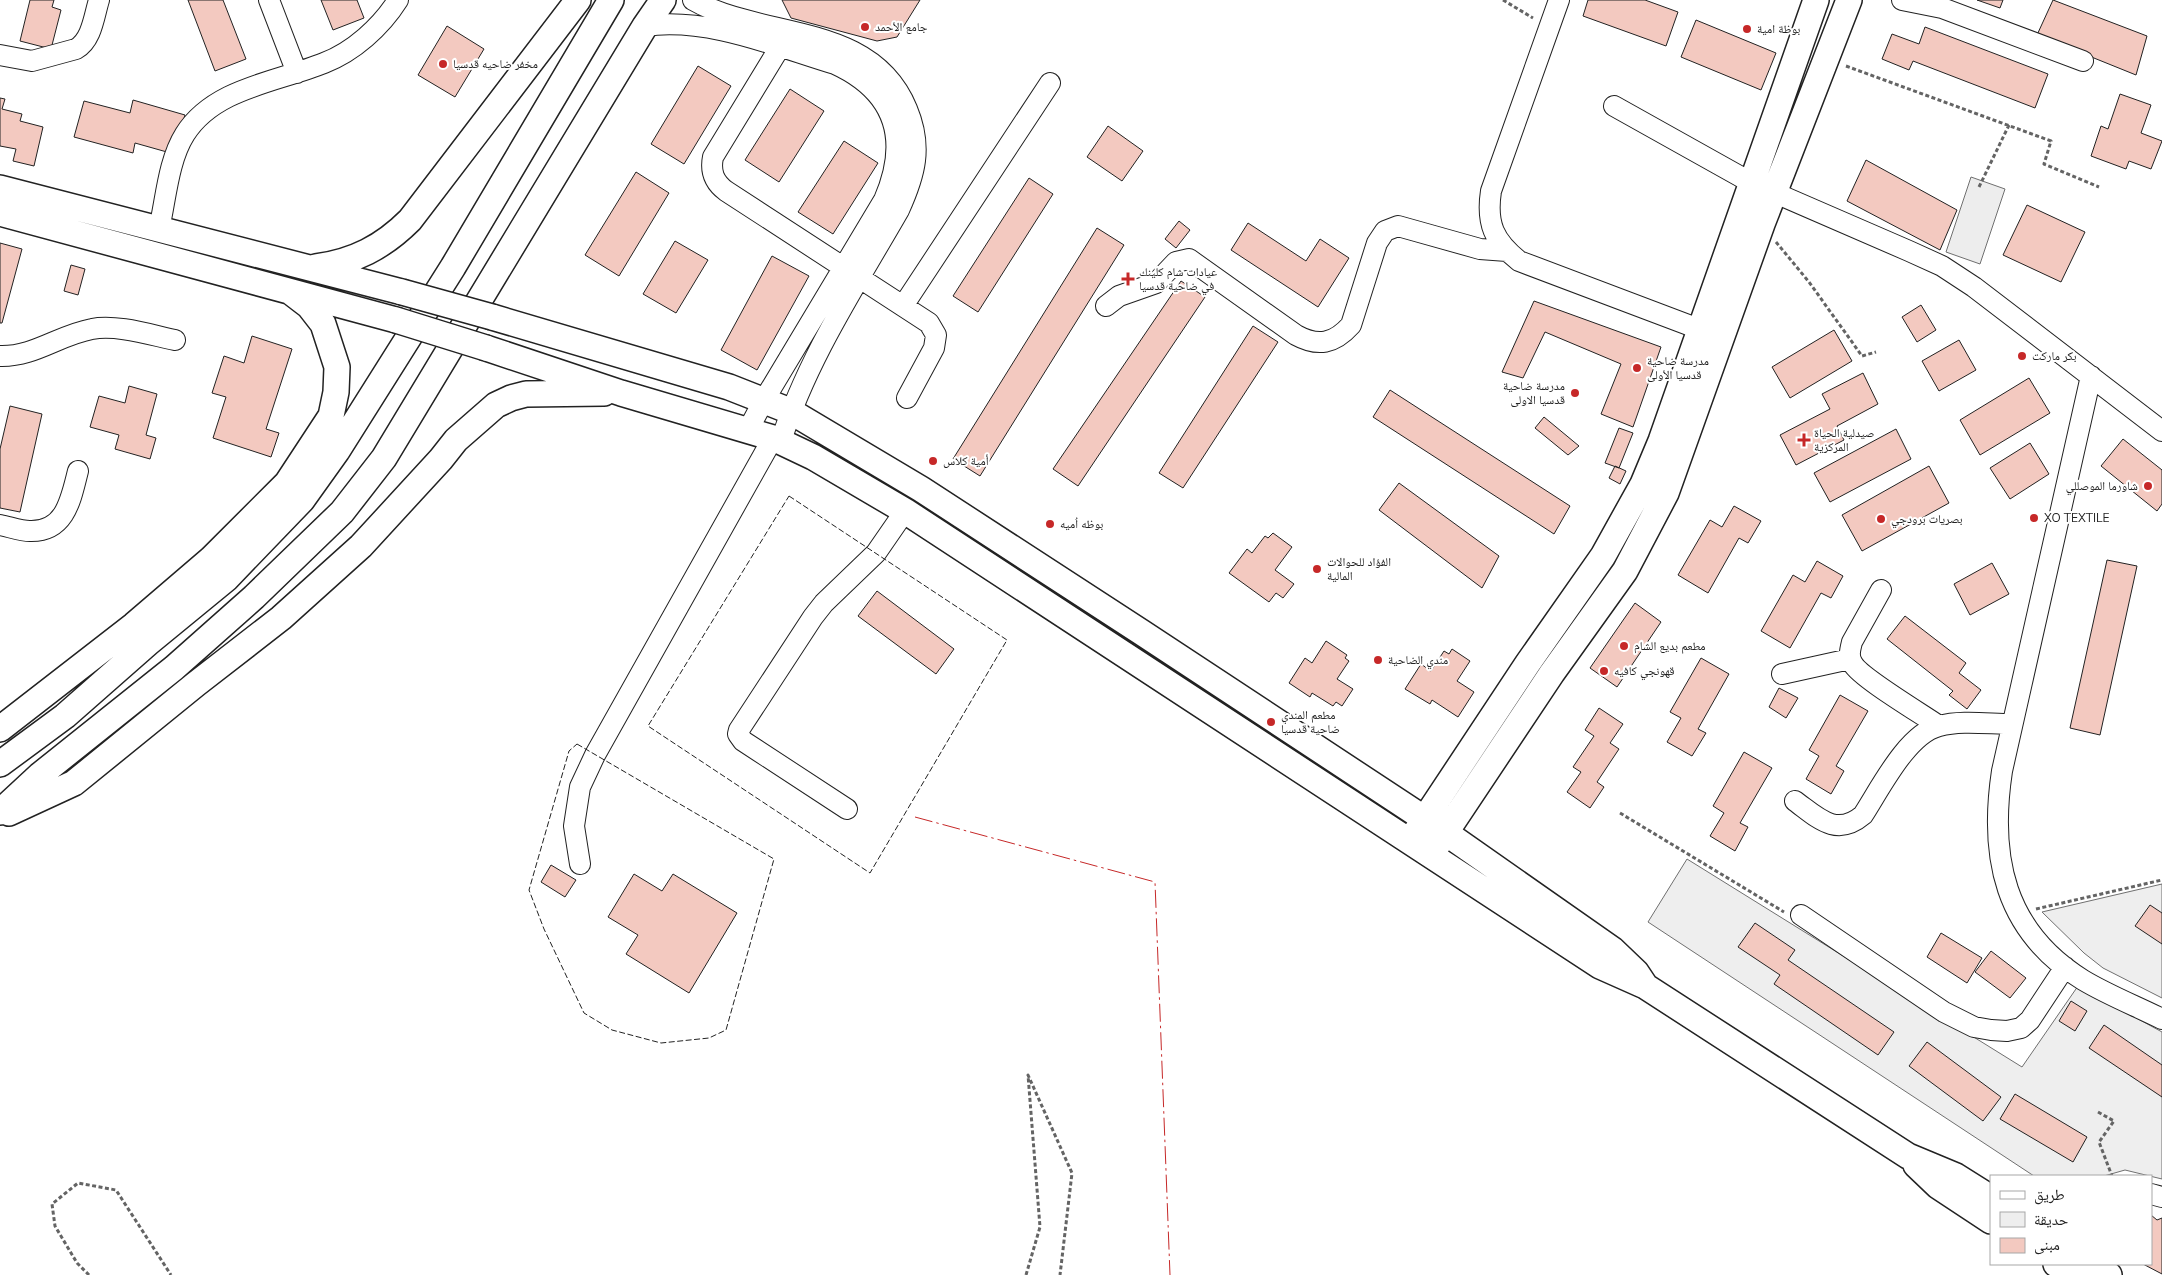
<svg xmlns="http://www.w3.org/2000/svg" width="2162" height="1275" font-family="'Nunito Sans','Noto Naskh Arabic',sans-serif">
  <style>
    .green { fill: #eee; stroke: #6f6f6f }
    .parking { fill: #ededed; stroke: #6f6f6f }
    .building { fill: #f3c9c0; stroke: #222 }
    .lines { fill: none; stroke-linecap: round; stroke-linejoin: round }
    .minor-casing { stroke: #222; stroke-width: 22 }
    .major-casing { stroke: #222; stroke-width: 28 }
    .path { stroke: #646464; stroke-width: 3; stroke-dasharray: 4 2.5; stroke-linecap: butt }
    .minor { stroke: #fff; stroke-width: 20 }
    .major { stroke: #fff; stroke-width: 25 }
    .major-bridge-casing { stroke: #222; stroke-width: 28; stroke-linecap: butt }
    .major-bridge { stroke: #fff; stroke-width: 25 }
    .fence { stroke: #222; stroke-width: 1; stroke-dasharray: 6 2.5; stroke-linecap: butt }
    .power { stroke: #c62828; stroke-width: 1; stroke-dasharray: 18 4 2.5 4; stroke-linecap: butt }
    .poi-dot { fill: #c62828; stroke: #fff; stroke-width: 2 }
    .labels { text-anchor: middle; stroke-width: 4; stroke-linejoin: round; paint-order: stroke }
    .poi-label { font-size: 12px; fill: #222; stroke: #fff; text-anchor: start }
  </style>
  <rect width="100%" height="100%" fill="#fff"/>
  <path class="green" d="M1687,859L2022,1067L2078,986L2162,1032V1179L2125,1170L2104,1176H2034L1648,922Z
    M2162,884V998L2103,968L2084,953L2042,912Z"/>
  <path class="parking" d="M1971,177L2005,189L1980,264L1946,252Z"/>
  <path class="building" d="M30,0H54L52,7L61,10L51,49L20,41Z
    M188,0H223L246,59L215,71Z
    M321,0H357L364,18L333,30Z
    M782,0H920L897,37L877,41L791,18Z
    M1588,0H1645L1678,12L1666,46L1583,16Z
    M1977,0H2003L2000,8Z
    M2053,0L2147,36L2136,75L2037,35Z
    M1696,20L1776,53L1761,90L1681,57Z
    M447,26L484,49L455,97L418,75Z
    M1925,27L2048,74L2035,108L1913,61L1909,70L1882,59L1892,34L1919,44Z
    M698,66L731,86L684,164L651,144Z
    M790,89L824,111L779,182L745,160Z
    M2120,94L2151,105L2141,133L2162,141L2151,169L2129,161L2126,169L2091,156L2101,126L2108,129Z
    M0,98L5,99L2,109L22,114L20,121L43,127L34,166L13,161L16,149L0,146Z
    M133,100L185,115L174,154L135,143L133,153L74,137L84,101L130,113Z
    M1108,126L1143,151L1122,181L1087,157Z
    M844,141L878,163L833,234L798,212Z
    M1866,160L1957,210L1940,250L1847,201Z
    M636,172L669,193L619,276L585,255Z
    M1029,178L1053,194L978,312L953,296Z
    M2027,205L2085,232L2061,282L2003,255Z
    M1179,221L1190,230L1176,248L1165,239Z
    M1248,223L1306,261L1320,239L1349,258L1318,307L1231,250Z
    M1097,228L1124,245L980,476L953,459Z
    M675,241L708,260L676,313L643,294Z
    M0,243L22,249L2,323H0Z
    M772,256L809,276L757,370L721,350Z
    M71,265L85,269L78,295L64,291Z
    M1181,281L1205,297L1078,486L1053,469Z
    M1534,301L1661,347L1633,427L1601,414L1621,364L1545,332L1523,378L1502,372Z
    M1921,305L1936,330L1917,342L1902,317Z
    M1253,326L1278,342L1183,488L1159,473Z
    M1834,330L1852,361L1790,398L1772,367Z
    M252,336L292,349L266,429L279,433L271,457L213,438L226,397L212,393L224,356L244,363Z
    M1959,340L1976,370L1939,391L1922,361Z
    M1863,373L1878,404L1837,426L1844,440L1796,465L1780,435L1830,409L1822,394Z
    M2029,378L2050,413L1980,455L1960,420Z
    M129,386L157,394L146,435L156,438L150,459L115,449L119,435L90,427L99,396L125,403Z
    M1390,390L1570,506L1554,534L1373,417Z
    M10,406L42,414L20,512L0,508V449Z
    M1544,417L1579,446L1568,455L1535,428Z
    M1619,428L1633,433L1619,468L1605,463Z
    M1896,429L1911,459L1830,502L1814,473Z
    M2123,439L2162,470V504L2157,511L2101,466Z
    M2030,443L2049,474L2010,499L1990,468Z
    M1615,466L1626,471L1620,484L1609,478Z
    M1929,466L1949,503L1862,551L1842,515Z
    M1399,483L1499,556L1482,588L1379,510Z
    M1734,506L1761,521L1748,543L1739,538L1708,593L1678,575L1710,520L1722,527Z
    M1273,533L1292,547L1275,570L1294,584L1283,598L1276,593L1269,602L1229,573L1247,549L1252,553L1265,536L1268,538Z
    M2107,560L2137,566L2100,735L2070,728Z
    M1817,561L1843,576L1831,598L1821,593L1790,648L1761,631L1793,575L1805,582Z
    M1992,563L2009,594L1970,615L1954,584Z
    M877,591L954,649L936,674L858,616Z
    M1635,603L1661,622L1617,687L1590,668Z
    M1905,616L1966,663L1959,673L1981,690L1967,709L1949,695L1953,691L1887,639Z
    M1326,641L1347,655L1345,658L1349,661L1337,679L1353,689L1342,706L1336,702L1333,706L1312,693L1310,697L1289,683L1305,658L1312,663Z
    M1452,649L1470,661L1457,681L1474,692L1458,717L1432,700L1430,704L1405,689L1421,664L1431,671L1444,651L1449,654Z
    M1701,658L1729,674L1698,729L1706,733L1692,756L1667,742L1681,718L1670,712Z
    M1779,688L1798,698L1786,718L1769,707Z
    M1840,695L1868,711L1836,766L1844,771L1831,794L1806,779L1819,756L1809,750Z
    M1599,708L1623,724L1610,743L1619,749L1597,782L1604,787L1590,808L1567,792L1581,772L1573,767L1594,736L1585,730Z
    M1744,752L1772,768L1740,823L1748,827L1735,851L1710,836L1724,813L1713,806Z
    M551,865L576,880L565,897L541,882Z
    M634,874L662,891L673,874L737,913L689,993L626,954L638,935L608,917Z
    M2150,905L2162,913V944L2135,926Z
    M1755,923L1795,950L1788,960L1894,1032L1878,1055L1774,984L1780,975L1738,947Z
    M1941,933L1982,958L1967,983L1927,957Z
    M1991,951L2026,978L2010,998L1975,972Z
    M2071,1001L2087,1011L2075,1031L2059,1021Z
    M2104,1025L2162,1065V1097L2089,1048Z
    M1927,1042L2001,1097L1983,1121L1909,1066Z
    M2015,1094L2087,1137L2073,1162L2000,1119Z
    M2151,1215L2157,1220L2162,1218V1274L2143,1264H2151Z"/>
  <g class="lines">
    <defs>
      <path id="minor" d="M269,0L297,73
        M693,0C763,40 871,21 907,109C923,147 915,175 899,210C856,285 807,359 781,441
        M1559,0L1491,191C1486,224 1494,241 1519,261L1699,329
        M1902,0L1942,8L2083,61
        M645,26C708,17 775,46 835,64C896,92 910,140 884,200L764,400L748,430
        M780,47L713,157C710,172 714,182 726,191L929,323L936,335L934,348L907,398
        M0,55L32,61L76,49C92,40 94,16 99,0
        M1614,106L1750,182L1909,251L1942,266L1974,287L2162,431
        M159,229C166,199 168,161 185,134C214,88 277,82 324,63C353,52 381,27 398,0
        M903,306L1050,83
        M1106,306L1119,296L1156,283L1176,262L1189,259L1296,335C1318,347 1334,344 1351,325L1377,243L1385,231L1398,226L1480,249L1507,251
        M0,356C34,357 59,335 92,329C116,324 151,335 175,340
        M2091,376L2002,771C1989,857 2004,931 2083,980C2108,995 2136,1006 2162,1019
        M0,525C10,527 21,531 30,531C66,532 71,498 78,471
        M1881,590L1852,642C1850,650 1848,657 1853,664C1861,678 1922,714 1939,726
        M1782,674L1850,659
        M1795,801C1817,817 1836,838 1863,815C1880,789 1907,734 1939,726C1961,720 1989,724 2012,724
        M847,809L743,741L738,734L739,730L813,617L824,603L876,553L905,511
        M580,864L574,826L580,787L595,755L773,438
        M1801,915L1944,1012L1974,1027L1991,1030L2007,1031L2021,1028L2030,1020L2065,967
        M2151,1194L2162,1197"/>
      <path id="major" d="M0,188L402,292
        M0,213L396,320
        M316,267C354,262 383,247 410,220L578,0
        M492,317L729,387L790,411L921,489L1141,632L1446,833L1613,950L1636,972L1644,984
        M486,348L621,393L773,438L813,457L905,511L1600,966L1645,986L1908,1156L1956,1176L1991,1198
        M0,729L134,625L211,559L287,483L331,416L336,392L337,367L323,324L309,306L292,293
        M0,764L65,716L148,643L226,579L302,500L337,451L453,267L611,0
        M0,812L40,775L174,668L254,597L342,512L384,458L645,26L663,0
        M9,813L74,783L196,684L281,618L361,546L441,459L456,440L496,405L511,398L526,394L604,393
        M1416,832L1528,663L1603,556L1643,484L1661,441L1816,0
        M1436,847L1552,673L1625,571L1666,493L1762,224L1849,0
        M1916,1165L1938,1186L1991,1221
        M2056,1264L2074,1275
        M2092,1264L2109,1275"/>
    </defs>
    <use href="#minor" class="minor-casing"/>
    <use href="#major" class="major-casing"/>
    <path class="path" d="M1503,0L1533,18
      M1846,66L2051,141L2044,164L2099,187
      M1979,187L2009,125
      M1776,242L1809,282L1862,356L1876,352
      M1620,813L1784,912
      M2036,909L2162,880
      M2098,1112L2114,1121L2099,1142L2112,1176
      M89,1275L77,1263L55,1226L52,1204L78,1183L116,1190L171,1275
      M1026,1275L1040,1227L1028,1075L1072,1173L1060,1275"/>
    <use href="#minor" class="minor"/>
    <use href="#major" class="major"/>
    <defs>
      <path id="major-bridge" d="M402,292L492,317
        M396,320L486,348"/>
    </defs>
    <use href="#major-bridge" class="major-bridge-casing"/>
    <use href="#major-bridge" class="major-bridge"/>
    <path class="fence" d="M789,496L1007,640L870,873L648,726Z
      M577,744L774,859L726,1030L709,1038L661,1043L612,1030L584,1013L544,929L529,890L569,751Z"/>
    <path class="power" d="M915,817L1155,882L1170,1275"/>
  </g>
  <g class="poi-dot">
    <circle cx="865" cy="27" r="5"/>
    <circle cx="1747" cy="29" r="5"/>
    <circle cx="443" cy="64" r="5"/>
    <path d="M1125.5 271.5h5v5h5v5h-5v5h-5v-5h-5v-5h5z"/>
    <circle cx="2022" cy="356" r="5"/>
    <circle cx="1637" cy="368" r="5"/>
    <circle cx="1575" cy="393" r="5"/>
    <path d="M1801.5 432.5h5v5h5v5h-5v5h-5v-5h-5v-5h5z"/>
    <circle cx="933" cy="461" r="5"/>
    <circle cx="2148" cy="486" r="5"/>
    <circle cx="2034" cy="518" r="5"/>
    <circle cx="1881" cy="519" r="5"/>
    <circle cx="1050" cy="524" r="5"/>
    <circle cx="1317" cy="569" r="5"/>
    <circle cx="1624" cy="646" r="5"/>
    <circle cx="1378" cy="660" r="5"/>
    <circle cx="1604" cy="671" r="5"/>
    <circle cx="1271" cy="722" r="5"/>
  </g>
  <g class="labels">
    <g class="poi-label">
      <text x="875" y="31">جامع الأحمد</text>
      <text x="1757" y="33">بوظة امية</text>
      <text x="453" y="68">مخفر ضاحيه قدسيا</text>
      <text x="1139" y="276">عيادات شام كلينك<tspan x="1139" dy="14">في ضاحية قدسيا</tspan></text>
      <text x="2032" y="360">بكر ماركت</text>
      <text x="1647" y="365">مدرسة ضاحية<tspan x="1647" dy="14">قدسيا الأولى</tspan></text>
      <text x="1565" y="390" text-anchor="end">مدرسة ضاحية<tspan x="1565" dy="14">قدسيا الاولى</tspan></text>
      <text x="1814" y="437">صيدلية الحياة<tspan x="1814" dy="14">المركزية</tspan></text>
      <text x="943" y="465">أمية كلاس</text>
      <text x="2138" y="490" text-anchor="end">شاورما الموصللي</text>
      <text x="2044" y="522">XO TEXTILE</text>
      <text x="1891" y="523">بصريات برودجي</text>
      <text x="1060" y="528">بوظه اُميه</text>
      <text x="1327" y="566">الفؤاد للحوالات<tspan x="1327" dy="14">المالية</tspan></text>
      <text x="1634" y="650">مطعم بديع الشام</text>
      <text x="1388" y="664">مندي الضاحية</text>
      <text x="1614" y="675">قهونجي كافيه</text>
      <text x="1281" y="719">مطعم المندي<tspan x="1281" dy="14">ضاحية قدسيا</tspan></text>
    </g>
  </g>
  <rect x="1990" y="1175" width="162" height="90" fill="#ffffff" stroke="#a7a7a7"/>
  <rect x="2000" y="1191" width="25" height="8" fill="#ffffff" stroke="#a7a7a7"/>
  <text x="2034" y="1200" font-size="15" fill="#222222">طريق</text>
  <rect x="2000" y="1212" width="25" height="15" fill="#eeeeee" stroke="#a7a7a7"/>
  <text x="2034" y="1225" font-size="15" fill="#222222">حديقة</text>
  <rect x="2000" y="1238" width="25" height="15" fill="#f3c9c0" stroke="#a7a7a7"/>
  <text x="2034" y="1250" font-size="15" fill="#222222">مبنى</text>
</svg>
